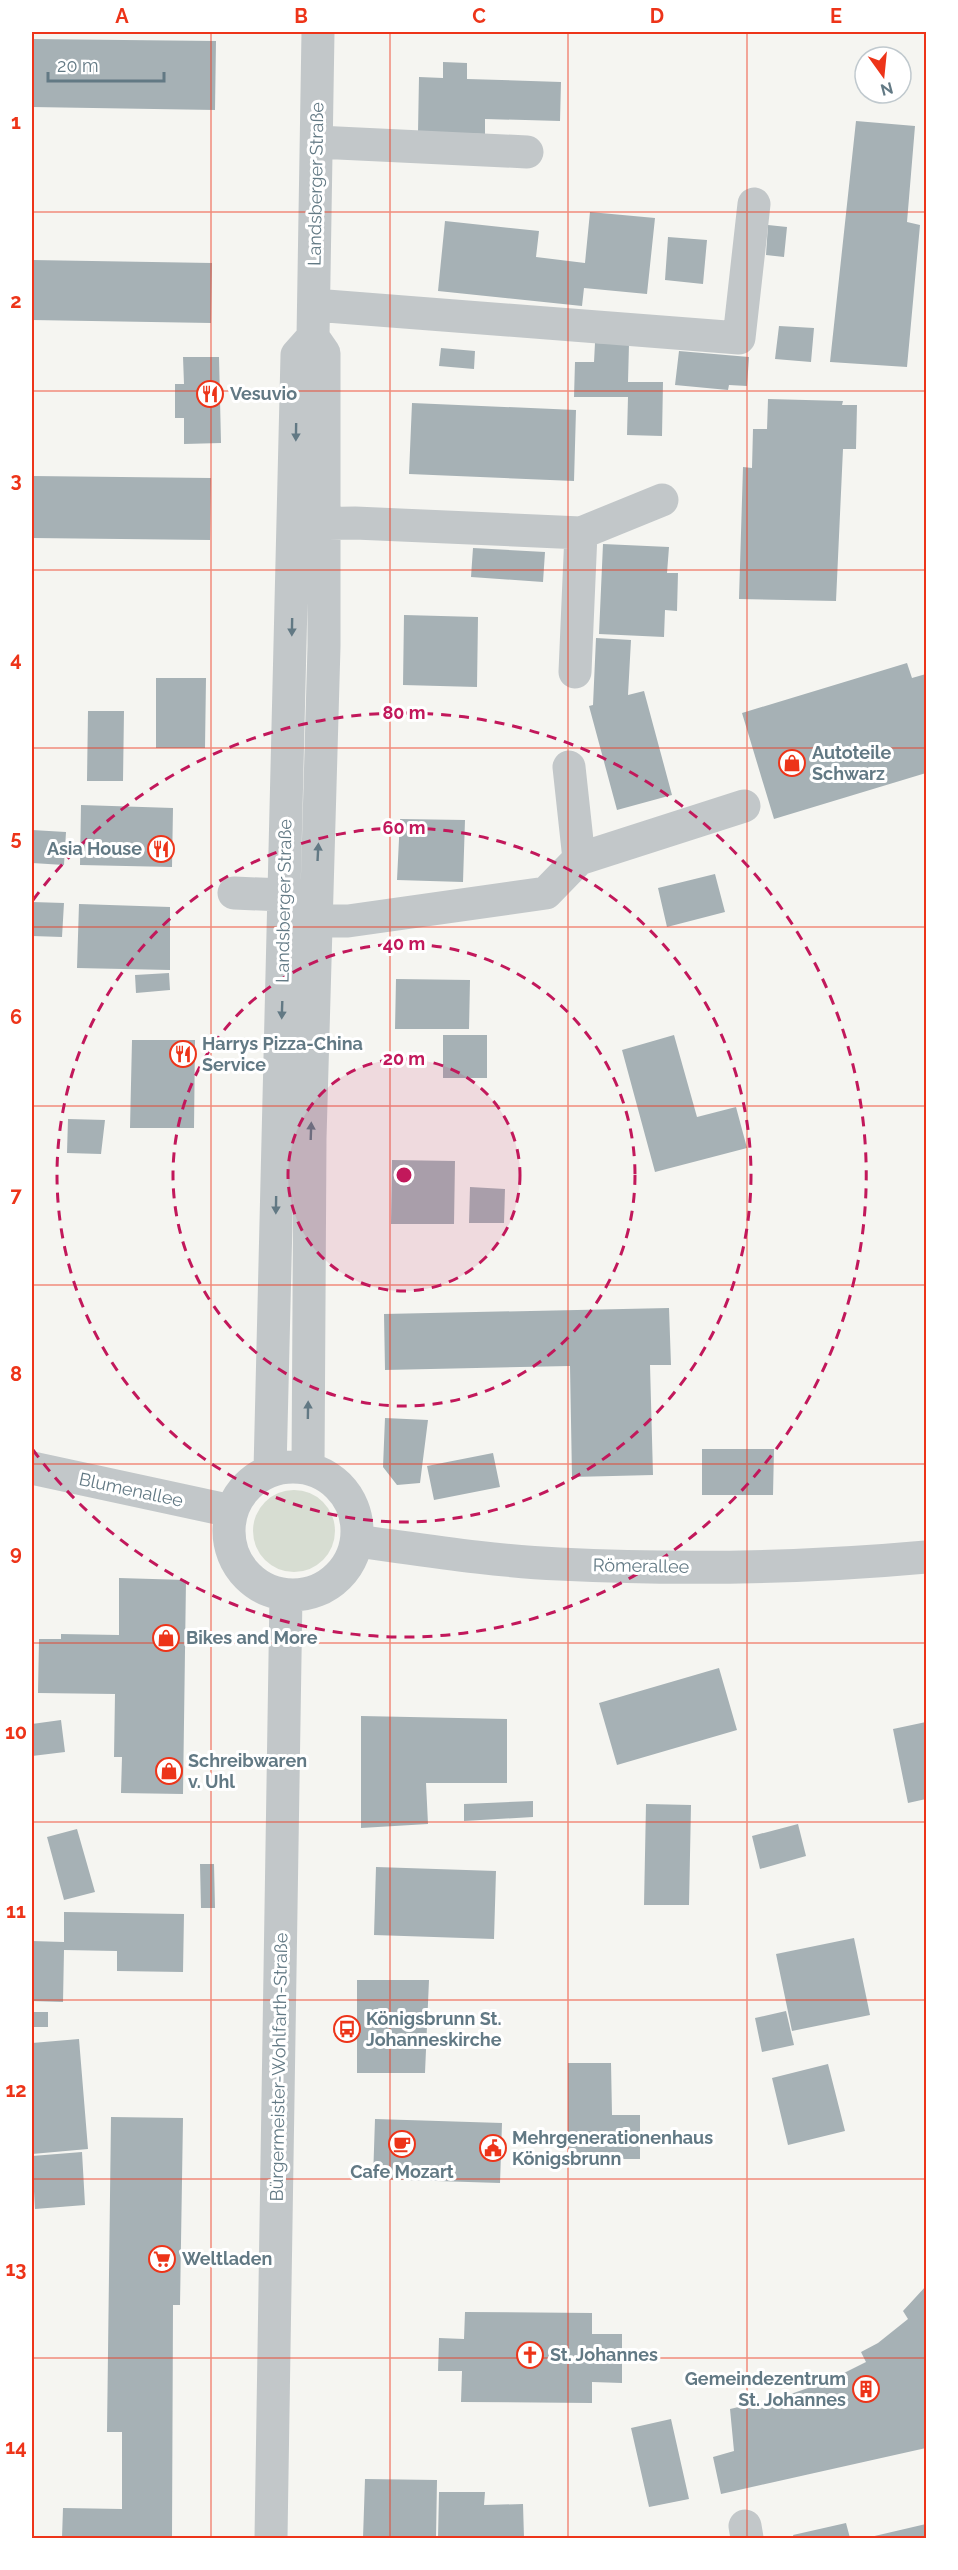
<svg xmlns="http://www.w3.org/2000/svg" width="958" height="2570" font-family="Raleway,sans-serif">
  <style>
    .green { fill: #d7ddd2 }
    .building { fill: #a6b1b5 }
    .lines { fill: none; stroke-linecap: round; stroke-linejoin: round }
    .minor { stroke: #c2c7c9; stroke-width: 33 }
    .oneway { fill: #627984 }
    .grid { fill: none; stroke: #ed3419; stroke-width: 1.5; stroke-opacity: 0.55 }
    .ring { fill: none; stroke: #c2185b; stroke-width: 3; stroke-dasharray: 10 8 }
    .labels { text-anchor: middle; stroke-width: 6; stroke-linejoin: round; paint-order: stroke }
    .street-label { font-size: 18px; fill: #627984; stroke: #fff }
    .poi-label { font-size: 18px; font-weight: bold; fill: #627984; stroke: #fff; text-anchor: start }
    .centre { fill: #c2185b; stroke: #fff; stroke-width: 3 }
    .ring-label { font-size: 18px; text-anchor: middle; font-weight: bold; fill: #c2185b; stroke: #fff; stroke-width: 6; stroke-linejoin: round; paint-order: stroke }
    .neatline { fill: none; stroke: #ed3419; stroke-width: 2 }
    .grid-label { font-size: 20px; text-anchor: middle; font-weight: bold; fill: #ed3419 }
  </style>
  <rect width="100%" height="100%" fill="#f5f5f1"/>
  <path class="green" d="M253 1531a41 41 0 1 1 82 0a41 41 0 1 1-82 0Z"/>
  <path class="building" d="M32,39L216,41L215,110L32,107Z
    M443,62L467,63V79L561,82L560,121L485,119V134L418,132L419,77L443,78Z
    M856,121L915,126L907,222L920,225L907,367L830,362Z
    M590,212L655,218L647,294L584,288L582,306L438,291L445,221L539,231L536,257L585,263Z
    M768,225L787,227L784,257L766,255Z
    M668,237L707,240L703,284L665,280Z
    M32,260L212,263L211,323L32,320Z
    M779,326L814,328L811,362L775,359Z
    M595,343L629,344L628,382H663L662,436L627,435L628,397H574L575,362H594Z
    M441,348L475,351L474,369L439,366Z
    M679,351L749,357L747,386L729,385L728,390L675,385Z
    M183,357H219L221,443L184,444V418H175V384H184Z
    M768,399L843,401L842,405H857L856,449H843L836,601L739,599L743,467L752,468L753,429H767Z
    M412,403L576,410L574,481L409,474Z
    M32,476L211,478L210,540L32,538Z
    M603,544L669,547L667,573H678L677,611L665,610L664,637L599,634Z
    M473,548L545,552L543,582L471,577Z
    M404,615L478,617L477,687L403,685Z
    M596,638L631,640L628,695L644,691L672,795L617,810L589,706L593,705Z
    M907,663L912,678L926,674V773L774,819L742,713Z
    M156,678H206L205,748H156Z
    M88,711H124L123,781H87Z
    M81,805L173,808L172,867L80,865Z
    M400,819L465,820L463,882L397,880Z
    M32,830L66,832L64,865L32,863Z
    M715,874L725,912L667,927L658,888Z
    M32,902L64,903L62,937L32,936Z
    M79,904L170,907V970L77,968Z
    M169,973L170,990L136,993L135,975Z
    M396,979L470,980L469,1029H395Z
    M443,1035H487V1078H443Z
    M674,1035L697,1117L736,1107L747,1148L655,1172L622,1050Z
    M132,1040H195L194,1128H130Z
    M68,1119L105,1120L101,1154L67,1153Z
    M392,1160L455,1161L454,1224H391Z
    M470,1187L505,1189L504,1223H469Z
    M669,1308L671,1365H650L653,1475L572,1477L570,1366L385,1370L384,1314Z
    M385,1418L428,1420L420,1483L397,1485L383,1467Z
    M702,1449H774L773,1495H702Z
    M493,1453L500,1487L434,1500L427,1466Z
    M119,1578L186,1580L183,1794L121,1793L122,1757H114L115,1694L38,1693L39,1639H61V1634L119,1635Z
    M719,1668L737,1730L617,1765L599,1703Z
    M361,1716L507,1719V1783H426L428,1824L361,1828Z
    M61,1720L65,1752L32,1756V1724Z
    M926,1722V1799L908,1803L893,1729Z
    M533,1801V1817L464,1821V1804Z
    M646,1804L691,1805L689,1905H644Z
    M798,1824L806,1856L760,1869L752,1836Z
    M77,1829L95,1892L64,1900L47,1837Z
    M200,1864H214L215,1908H201Z
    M376,1867L496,1871L494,1939L374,1935Z
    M64,1912L184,1914L183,1972L117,1971V1951L64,1950L63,2002L32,2001V1941L64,1942Z
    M854,1938L870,2015L792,2031L776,1954Z
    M357,1980H429L425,2073H357Z
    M786,2011L794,2045L762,2052L755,2018Z
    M32,2012H48V2027H32Z
    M79,2039L88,2149L32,2154V2043Z
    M568,2063H611L612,2115H640V2159H568Z
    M828,2064L845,2131L788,2145L772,2078Z
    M111,2117L183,2118L180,2305H173L172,2538H62L63,2508L122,2509V2432H107Z
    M375,2119L502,2123L500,2183L373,2179Z
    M82,2152L85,2205L35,2209L32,2156Z
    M926,2286V2448L721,2494L713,2457L734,2451L730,2409L785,2396L828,2381L866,2362L861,2352L878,2343L908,2319L903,2311Z
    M465,2312L592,2313V2334H622V2383L592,2382V2403L461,2402L462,2371H438L439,2338L464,2339Z
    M671,2419L689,2499L649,2507L631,2428Z
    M365,2479L437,2480L436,2538H363Z
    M439,2492H485L484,2505L523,2504L524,2538H438Z
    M846,2523L850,2538H794L793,2535Z
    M926,2524V2538H866Z"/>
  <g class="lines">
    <path class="minor" d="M317,142L527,152
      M314,305L739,338L754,204
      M302,524L355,523L581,533L575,672
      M581,533L662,500
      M569,767L579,859
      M234,893L307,896
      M294,921H348L546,893L579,859L744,806
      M229 1531a64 64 0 1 1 128 0a64 64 0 1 1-128 0Z
      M32,1468L231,1511
      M308,1468L310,1138L324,646V353L313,337L318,32
      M270,1470L297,355L313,337
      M357,1541C424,1550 492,1561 559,1564C682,1570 805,1568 926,1557
      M745,2526L747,2538
      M271,2538L286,1595"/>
  </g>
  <defs><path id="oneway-solid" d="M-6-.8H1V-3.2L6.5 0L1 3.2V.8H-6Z" transform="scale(1.5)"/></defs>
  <g class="oneway">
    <use href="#oneway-solid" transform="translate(296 432) rotate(91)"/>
    <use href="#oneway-solid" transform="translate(292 627) rotate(91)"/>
    <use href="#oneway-solid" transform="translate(318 852) rotate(-87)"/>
    <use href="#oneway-solid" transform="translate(282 1010) rotate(92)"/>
    <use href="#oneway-solid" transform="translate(311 1131) rotate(-88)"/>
    <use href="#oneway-solid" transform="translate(276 1205) rotate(91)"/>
    <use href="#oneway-solid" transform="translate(308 1410) rotate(-89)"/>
  </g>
  <path class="grid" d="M211,32V2538M390,32V2538M568,32V2538M747,32V2538M32,212H926M32,391H926M32,570H926M32,748H926M32,927H926M32,1106H926M32,1285H926M32,1464H926M32,1643H926M32,1822H926M32,2000H926M32,2179H926M32,2358H926"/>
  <circle cx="404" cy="1175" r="116" fill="#c2185b" fill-opacity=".12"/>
  <g class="ring">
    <circle cx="404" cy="1175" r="116"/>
    <circle cx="404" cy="1175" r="231"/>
    <circle cx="404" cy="1175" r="347"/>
    <path d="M33 900A462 462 0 1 1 33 1450"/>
  </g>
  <defs>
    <symbol id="restaurant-ring" viewBox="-11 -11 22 22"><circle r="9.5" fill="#fff" stroke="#ed3419" stroke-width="1.5"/><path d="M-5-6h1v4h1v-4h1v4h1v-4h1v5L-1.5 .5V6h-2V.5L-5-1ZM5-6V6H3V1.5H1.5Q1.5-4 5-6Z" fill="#ed3419"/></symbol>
    <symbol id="shop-ring" viewBox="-11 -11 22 22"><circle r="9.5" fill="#fff" stroke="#ed3419" stroke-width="1.5"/><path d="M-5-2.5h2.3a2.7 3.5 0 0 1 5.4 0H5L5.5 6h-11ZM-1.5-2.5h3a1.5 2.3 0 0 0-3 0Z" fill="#ed3419"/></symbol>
    <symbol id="bus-ring" viewBox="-11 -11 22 22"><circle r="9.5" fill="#fff" stroke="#ed3419" stroke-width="1.5"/><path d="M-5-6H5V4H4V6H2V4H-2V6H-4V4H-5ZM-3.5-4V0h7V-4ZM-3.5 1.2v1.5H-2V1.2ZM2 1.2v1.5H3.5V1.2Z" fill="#ed3419"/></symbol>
    <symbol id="cafe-ring" viewBox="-11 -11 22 22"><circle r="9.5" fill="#fff" stroke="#ed3419" stroke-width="1.5"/><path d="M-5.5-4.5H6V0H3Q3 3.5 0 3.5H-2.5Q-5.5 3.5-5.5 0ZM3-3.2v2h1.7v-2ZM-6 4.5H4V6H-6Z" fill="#ed3419"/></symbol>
    <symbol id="civic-ring" viewBox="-11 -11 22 22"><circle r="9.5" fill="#fff" stroke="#ed3419" stroke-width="1.5"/><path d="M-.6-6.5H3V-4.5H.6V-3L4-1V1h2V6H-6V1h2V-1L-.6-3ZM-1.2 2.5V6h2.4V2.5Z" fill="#ed3419"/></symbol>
    <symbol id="supermarket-ring" viewBox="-11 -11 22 22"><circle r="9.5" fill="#fff" stroke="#ed3419" stroke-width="1.5"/><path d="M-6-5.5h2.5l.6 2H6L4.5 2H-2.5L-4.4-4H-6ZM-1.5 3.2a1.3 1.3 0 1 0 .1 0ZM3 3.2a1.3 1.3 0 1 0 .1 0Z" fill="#ed3419"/></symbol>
    <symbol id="church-ring" viewBox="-11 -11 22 22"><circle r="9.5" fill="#fff" stroke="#ed3419" stroke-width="1.5"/><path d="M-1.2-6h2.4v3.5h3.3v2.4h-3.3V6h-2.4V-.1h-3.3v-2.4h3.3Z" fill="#ed3419"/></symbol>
    <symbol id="building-ring" viewBox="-11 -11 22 22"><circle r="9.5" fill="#fff" stroke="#ed3419" stroke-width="1.5"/><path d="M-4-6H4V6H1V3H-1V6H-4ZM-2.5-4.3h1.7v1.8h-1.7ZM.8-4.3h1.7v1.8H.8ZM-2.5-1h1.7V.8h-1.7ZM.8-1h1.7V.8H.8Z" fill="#ed3419"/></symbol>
  </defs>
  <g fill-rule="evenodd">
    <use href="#restaurant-ring" x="195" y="379" width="30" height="30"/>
    <use href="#shop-ring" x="777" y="748" width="30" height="30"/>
    <use href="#restaurant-ring" x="146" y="834" width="30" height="30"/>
    <use href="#restaurant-ring" x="168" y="1039" width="30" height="30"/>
    <use href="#shop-ring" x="151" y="1623" width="30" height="30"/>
    <use href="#shop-ring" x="154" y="1756" width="30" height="30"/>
    <use href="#bus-ring" x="332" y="2014" width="30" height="30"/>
    <use href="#cafe-ring" x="387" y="2129" width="30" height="30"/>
    <use href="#civic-ring" x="478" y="2133" width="30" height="30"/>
    <use href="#supermarket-ring" x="147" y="2244" width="30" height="30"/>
    <use href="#church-ring" x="515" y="2340" width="30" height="30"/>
    <use href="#building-ring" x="851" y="2374" width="30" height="30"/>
  </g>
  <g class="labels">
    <g class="street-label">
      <text transform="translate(316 184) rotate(-89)" y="6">Landsberger Straße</text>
      <text transform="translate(284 901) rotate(-89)" y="6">Landsberger Straße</text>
      <text transform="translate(131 1490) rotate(12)" y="6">Blumenallee</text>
      <text transform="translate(641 1566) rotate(1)" y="6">Römerallee</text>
      <text transform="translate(279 2067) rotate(-89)" y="6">Bürgermeister-Wohlfarth-Straße</text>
    </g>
    <g class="poi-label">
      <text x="230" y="400">Vesuvio</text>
      <text x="812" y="759">Autoteile<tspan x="812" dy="21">Schwarz</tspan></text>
      <text x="142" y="855" text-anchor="end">Asia House</text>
      <text x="202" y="1050">Harrys Pizza-China<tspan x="202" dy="21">Service</tspan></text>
      <text x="186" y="1644">Bikes and More</text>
      <text x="188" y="1767">Schreibwaren<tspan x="188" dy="21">v. Uhl</tspan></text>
      <text x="366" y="2025">Königsbrunn St.<tspan x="366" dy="21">Johanneskirche</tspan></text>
      <text x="512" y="2144">Mehrgenerationenhaus<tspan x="512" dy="21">Königsbrunn</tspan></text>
      <text x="402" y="2178" text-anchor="middle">Cafe Mozart</text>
      <text x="182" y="2265">Weltladen</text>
      <text x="550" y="2361">St. Johannes</text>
      <text x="846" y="2385" text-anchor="end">Gemeindezentrum<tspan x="846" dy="21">St. Johannes</tspan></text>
    </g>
  </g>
  <circle cx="404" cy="1175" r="9" class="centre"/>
  <g class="ring-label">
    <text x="404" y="719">80 m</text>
    <text x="404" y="834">60 m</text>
    <text x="404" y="950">40 m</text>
    <text x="404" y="1065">20 m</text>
  </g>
  <rect width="958" height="2570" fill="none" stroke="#ffffff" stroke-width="66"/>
  <g transform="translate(883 75) rotate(165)"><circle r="28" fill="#ffffff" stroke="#c0c9ce" stroke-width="1.5"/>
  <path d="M0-4.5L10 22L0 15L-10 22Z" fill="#ed3419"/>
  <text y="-9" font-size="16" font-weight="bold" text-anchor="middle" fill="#627984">N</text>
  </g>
  <path d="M48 72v9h116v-9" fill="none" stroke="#627984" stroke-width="3"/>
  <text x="57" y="72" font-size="18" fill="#627984" stroke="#ffffff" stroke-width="4.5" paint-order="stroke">20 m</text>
  <rect x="33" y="33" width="892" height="2504" class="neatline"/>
  <g class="grid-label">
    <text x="122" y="23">A</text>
    <text x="301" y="23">B</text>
    <text x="479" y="23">C</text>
    <text x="657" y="23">D</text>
    <text x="836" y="23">E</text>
    <text x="16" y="129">1</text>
    <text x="16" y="308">2</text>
    <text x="16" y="487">3</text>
    <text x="16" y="666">4</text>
    <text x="16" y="845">5</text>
    <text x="16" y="1024">6</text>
    <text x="16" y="1202">7</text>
    <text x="16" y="1381">8</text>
    <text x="16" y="1560">9</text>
    <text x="16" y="1739">10</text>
    <text x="16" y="1918">11</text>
    <text x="16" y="2097">12</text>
    <text x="16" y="2276">13</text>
    <text x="16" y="2454">14</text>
  </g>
</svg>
